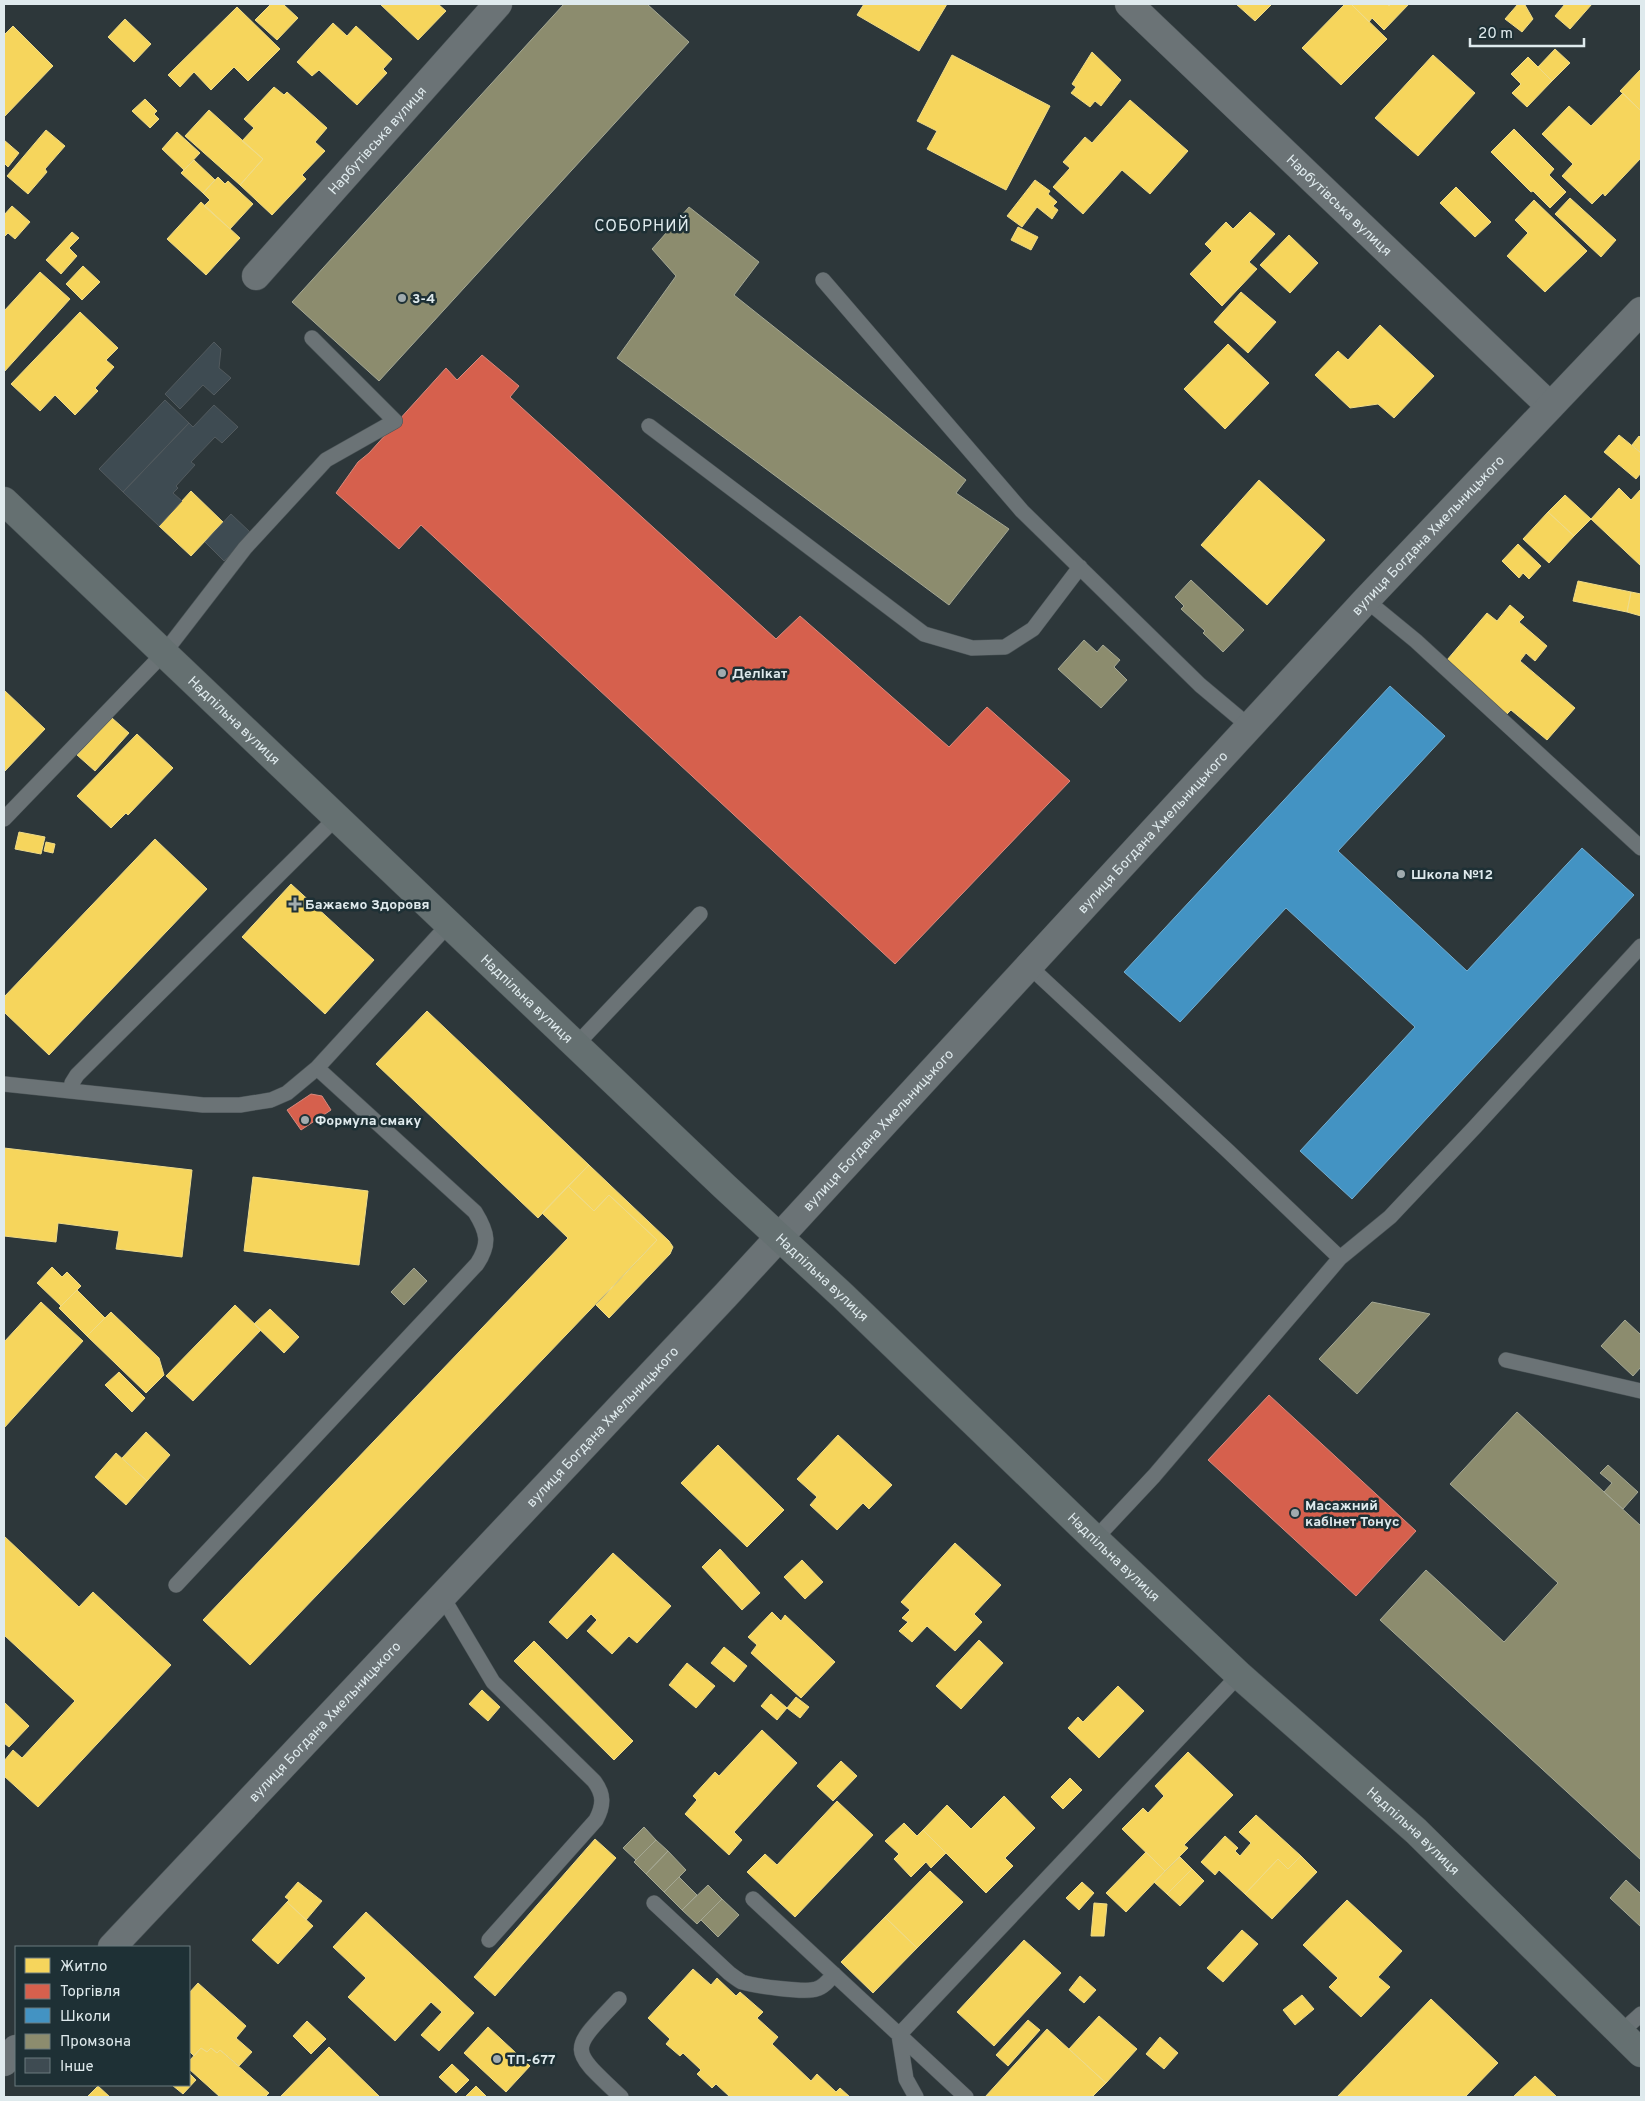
<svg xmlns="http://www.w3.org/2000/svg" width="1645" height="2101" font-family="Overpass,sans-serif">
  <style>
    .homes { fill: #f6d55c; stroke: #efdb88 }
    .shops { fill: #d6604d; stroke: #d9897d }
    .schools { fill: #4393c3; stroke: #72add0 }
    .industry { fill: #8c8c6e; stroke: #a5a894 }
    .building { fill: #3e4b52; stroke: #525a5e }
    .lines { fill: none; stroke-linecap: round; stroke-linejoin: round }
    .service-casing { stroke: #4a5356; stroke-width: 16 }
    .minor-casing { stroke: #4a5356; stroke-width: 29 }
    .secondary-casing { stroke: #4a5356; stroke-width: 29 }
    .service { stroke: #6b7376; stroke-width: 15 }
    .minor { stroke: #6b7376; stroke-width: 28 }
    .secondary { stroke: #657071; stroke-width: 28 }
    .poi-dot { fill: #a1abae; stroke: #1e3035; stroke-width: 2 }
    .labels { text-anchor: middle; stroke-width: 5; stroke-linejoin: round; paint-order: stroke }
    .street-label { font-size: 14px; fill: #dfeaed; stroke: #1e3035 }
    .poi-label { font-size: 14px; font-weight: bold; fill: #dfeaed; stroke: #1e3035; text-anchor: start }
    .quarter-label { font-size: 16px; letter-spacing: 1px; fill: #dfeaed; stroke: #1e3035 }
  </style>
  <rect width="100%" height="100%" fill="#2d373a"/>
  <path class="homes" d="M271,4H283L298,18L277,40L255,20Z
    M380,4H438L446,11L418,40Z
    M864,4H947L919,51L857,15Z
    M1236,4H1272L1255,21Z
    M1345,4H1351L1387,39L1341,85L1302,48Z
    M1351,4H1387L1389,6L1391,4H1409L1384,30L1372,18L1369,22Z
    M1518,4L1525,5L1533,19L1522,32L1505,19Z
    M1565,4H1592L1570,29L1555,16Z
    M237,7L280,49L248,81L234,67L211,90L194,72L180,87L168,75Z
    M125,19L151,44L134,62L108,37Z
    M333,23L347,36L356,26L392,59L383,69L387,73L357,105L319,70L312,76L297,62Z
    M13,26L53,66L4,117V35Z
    M1555,49L1570,63L1552,81L1538,67Z
    M1092,52L1121,80L1101,106L1095,101L1090,107L1071,93L1076,87L1072,84Z
    M952,55L1050,106L1006,190L927,149L937,131L917,121Z
    M1433,55L1475,93L1418,156L1375,118Z
    M1528,57L1552,81L1527,107L1512,93L1521,84L1511,74Z
    M1641,69V111L1620,91Z
    M274,87L284,95L287,92L327,128L315,142L325,151L302,175L306,179L272,215L240,185L263,159L242,141L254,128L244,119Z
    M1623,93L1641,111V158L1605,196L1603,193L1592,204L1562,176L1573,164L1542,134L1569,106L1591,126Z
    M145,99L157,111L154,114L159,119L150,128L132,111Z
    M1130,100L1188,151L1150,194L1122,170L1083,214L1053,187L1070,168L1063,162L1085,137L1092,143Z
    M209,110L263,159L240,185L185,136Z
    M1514,129L1554,169L1549,175L1566,192L1550,208L1533,191L1531,192L1491,152Z
    M46,130L65,146L45,169L47,172L28,194L7,176Z
    M177,132L200,153L184,170L162,149Z
    M4,140L19,153L8,167L4,163Z
    M194,160L215,180L203,193L181,173Z
    M218,177L225,184L228,181L253,204L230,229L204,206L210,200L203,193Z
    M1035,180L1050,191L1048,194L1057,202L1053,206L1058,210L1052,219L1037,207L1022,227L1007,216Z
    M1456,187L1491,222L1475,237L1440,203Z
    M1570,198L1616,240L1601,257L1555,214Z
    M1534,200L1587,251L1545,292L1507,256L1528,233L1515,220Z
    M201,202L240,238L206,275L167,239Z
    M12,206L30,222L15,239L8,233L4,237V215Z
    M1250,212L1275,234L1249,262L1257,269L1222,306L1190,274L1212,251L1205,244L1226,222L1233,229Z
    M1018,227L1038,237L1031,250L1011,240Z
    M72,232L79,238L69,248L77,256L61,274L46,260Z
    M1289,235L1318,263L1290,293L1260,265Z
    M83,266L100,282L82,300L66,284Z
    M40,272L70,299L4,372V311Z
    M1241,292L1276,322L1248,353L1214,322Z
    M80,312L118,348L106,360L114,367L95,388L98,391L75,415L55,395L40,411L11,384Z
    M1380,325L1434,376L1394,418L1378,404L1350,408L1315,375L1338,351L1348,360Z
    M1228,344L1269,383L1225,429L1184,389Z
    M1619,435L1641,453V473L1636,479L1604,452Z
    M1639,436L1641,438V453L1632,445Z
    M1259,480L1325,540L1267,605L1201,545Z
    M1619,488L1631,500L1641,489V566L1591,519Z
    M191,491L223,522L191,556L159,526Z
    M1565,495L1591,519L1574,536L1548,512Z
    M1548,512L1574,536L1549,563L1523,539Z
    M1518,544L1541,566L1529,579L1523,573L1519,578L1502,561Z
    M1578,581L1631,592L1627,612L1573,601Z
    M1631,592L1641,594V616L1627,612Z
    M1510,605L1524,617L1519,622L1547,646L1535,661L1526,653L1520,661L1575,708L1547,740L1511,710L1505,716L1447,660L1487,613L1497,621Z
    M4,690L45,729L4,772Z
    M112,718L129,733L95,771L77,755Z
    M137,734L173,768L128,815L126,813L111,828L77,796Z
    M19,832L45,837L41,854L15,849Z
    M155,839L207,889L49,1055L4,1012V997Z
    M46,842L55,844L53,853L44,851Z
    M291,884L374,960L325,1014L242,937Z
    M427,1011L589,1165L538,1218L376,1064Z
    M4,1148L192,1170L182,1257L116,1249L119,1231L58,1223L56,1242L4,1236Z
    M589,1165L669,1241L673,1247L670,1254L609,1318L596,1305L657,1240L609,1195L594,1211L568,1186Z
    M253,1177L368,1191L359,1265L244,1251Z
    M568,1186L594,1211L609,1195L657,1240L250,1665L203,1620L568,1238L542,1213Z
    M52,1267L62,1277L67,1272L81,1286L61,1306L37,1283Z
    M77,1290L105,1318L87,1336L59,1308Z
    M41,1302L83,1341L4,1428V1342Z
    M235,1305L261,1330L193,1401L166,1376Z
    M270,1309L299,1337L284,1353L254,1324Z
    M111,1312L159,1358L164,1375L146,1393L87,1336Z
    M119,1372L145,1398L132,1412L105,1385Z
    M146,1432L170,1455L147,1481L122,1458Z
    M838,1435L892,1485L869,1509L863,1503L837,1530L810,1505L817,1497L797,1479Z
    M718,1445L784,1510L747,1547L681,1483Z
    M116,1453L147,1481L126,1505L95,1477Z
    M4,1536L79,1607L93,1592L171,1665L38,1807L4,1776V1761L13,1750L22,1758L75,1701L4,1635Z
    M955,1543L1001,1585L974,1614L982,1622L955,1651L927,1626L912,1642L899,1631L908,1622L902,1618L910,1610L901,1602Z
    M720,1549L760,1593L742,1610L702,1567Z
    M613,1553L671,1606L637,1643L629,1636L612,1654L587,1631L597,1620L591,1614L567,1639L549,1622Z
    M802,1560L823,1582L805,1599L784,1577Z
    M772,1612L781,1621L785,1615L835,1662L801,1698L751,1653L757,1645L748,1637Z
    M979,1640L1003,1663L961,1709L936,1686Z
    M534,1641L633,1741L614,1760L514,1661Z
    M724,1647L747,1666L734,1682L711,1663Z
    M687,1663L715,1686L696,1708L669,1685Z
    M1118,1686L1144,1711L1099,1758L1068,1728L1078,1717L1083,1722Z
    M482,1690L500,1707L488,1721L469,1704Z
    M771,1694L787,1708L777,1720L761,1706Z
    M796,1697L809,1707L800,1718L787,1708Z
    M4,1702L29,1726L9,1747L4,1743Z
    M762,1730L797,1763L734,1832L742,1840L729,1855L685,1814L697,1800L693,1796L715,1772L719,1776Z
    M1188,1752L1233,1795L1184,1845L1188,1848L1165,1871L1122,1829L1143,1808L1148,1813L1164,1796L1155,1786Z
    M841,1761L857,1776L833,1801L817,1786Z
    M1070,1778L1082,1790L1063,1809L1051,1797Z
    M1004,1796L1035,1828L1005,1858L1013,1866L986,1893L923,1830L947,1805L971,1829Z
    M837,1801L873,1835L795,1917L747,1872L765,1854L777,1865Z
    M1256,1815L1301,1856L1288,1869L1278,1859L1245,1894L1219,1870L1215,1875L1201,1862L1225,1836L1238,1848L1235,1851L1240,1856L1251,1843L1239,1832Z
    M904,1823L917,1836L923,1830L946,1853L931,1868L926,1862L911,1877L894,1859L899,1854L885,1841Z
    M595,1839L616,1858L495,1996L474,1977Z
    M1146,1852L1165,1871L1126,1912L1106,1893Z
    M1301,1856L1317,1872L1272,1919L1245,1894L1278,1859L1288,1869Z
    M1180,1857L1192,1869L1167,1894L1154,1882Z
    M1192,1869L1204,1881L1180,1906L1167,1894Z
    M930,1871L963,1902L917,1948L885,1917Z
    M298,1882L322,1901L306,1920L287,1902L289,1900L285,1897Z
    M1082,1882L1094,1893L1079,1910L1066,1898Z
    M1347,1900L1402,1951L1378,1977L1390,1987L1361,2017L1329,1987L1338,1978L1303,1945Z
    M287,1902L313,1926L278,1964L252,1940Z
    M1094,1903L1107,1904L1104,1936H1091Z
    M366,1912L474,2013L439,2051L421,2035L442,2012L431,2002L395,2041L348,1997L366,1978L333,1947Z
    M885,1917L917,1948L873,1993L841,1962Z
    M1242,1930L1258,1944L1223,1982L1207,1968Z
    M1024,1940L1061,1973L994,2046L957,2012Z
    M693,1969L711,1985L717,1978L736,1996L740,1992L763,2012L757,2018L778,2037L772,2044L811,2081L817,2074L836,2092L840,2088L850,2097H730L716,2084L712,2088L697,2074L701,2070L683,2053L680,2056L666,2044L670,2039L648,2018Z
    M1080,1976L1096,1990L1084,2003L1069,1990Z
    M198,1983L246,2026L236,2038L252,2052L239,2066L220,2050L217,2053L211,2048L207,2052L201,2048L194,2056L189,2051V1993Z
    M1302,1995L1314,2009L1295,2025L1283,2010Z
    M1431,1999L1498,2063L1465,2097H1337Z
    M1099,2016L1137,2049L1106,2083L1069,2049Z
    M1028,2020L1040,2030L1008,2066L996,2055Z
    M307,2021L326,2039L311,2054L293,2036Z
    M488,2027L530,2066L506,2092L464,2053Z
    M1047,2029L1106,2083L1092,2097H985Z
    M1160,2037L1178,2053L1164,2069L1146,2054Z
    M329,2047L380,2097H280Z
    M201,2048L207,2052L211,2048L217,2053L220,2050L269,2093L265,2097H220L189,2069V2061Z
    M452,2064L469,2080L456,2093L439,2077Z
    M189,2073L196,2080L183,2094L172,2085H189Z
    M1535,2076L1557,2097H1513Z
    M98,2086L110,2097H87Z
    M476,2086L487,2097H465Z"/>
  <path class="shops" d="M482,355L519,386L510,397L776,639L800,616L949,747L987,707L1070,781L895,964L421,525L399,549L336,493L358,462L369,453L446,368L457,380Z
    M311,1094L322,1096L331,1110L301,1130L287,1110Z
    M1269,1395L1416,1531L1356,1596L1208,1460Z"/>
  <path class="schools" d="M1390,686L1445,736L1338,851L1467,971L1582,848L1634,895L1352,1199L1300,1151L1415,1027L1286,908L1180,1022L1124,972Z"/>
  <path class="industry" d="M564,4H647L689,42L379,381L292,302Z
    M689,207L759,262L734,295L966,480L956,493L1009,529L949,605L617,358L676,276L652,249Z
    M1191,580L1244,630L1223,652L1203,633L1205,631L1181,609L1184,606L1175,597Z
    M1084,640L1097,652L1103,645L1120,660L1114,667L1127,680L1101,708L1058,669Z
    M414,1268L427,1281L404,1305L391,1292Z
    M1372,1302L1430,1314L1357,1394L1319,1359Z
    M1625,1320L1641,1335V1367L1633,1376L1601,1346Z
    M1517,1412L1641,1526V1860L1380,1620L1426,1570L1504,1642L1558,1583L1450,1484Z
    M1608,1465L1638,1492L1623,1509L1604,1492L1612,1483L1600,1473Z
    M644,1827L656,1840L636,1860L623,1848Z
    M656,1840L668,1851L646,1874L634,1862Z
    M668,1851L686,1870L664,1892L646,1874Z
    M679,1877L697,1895L682,1910L664,1892Z
    M1626,1880L1641,1894V1927L1610,1898Z
    M708,1885L722,1899L697,1924L682,1910Z
    M722,1899L739,1915L718,1937L701,1920Z"/>
  <path class="building" d="M214,342L221,349L219,368L231,378L214,395L203,385L180,409L165,394Z
    M165,400L189,423L123,492L99,469Z
    M214,405L238,427L222,443L215,437L191,462L195,465L176,486L178,488L173,493L182,501L159,526L123,492L189,423L193,427Z
    M231,514L251,533L224,561L205,542Z"/>
  <g class="lines">
    <defs>
      <path id="service" d="M823,280L1022,511L1200,685L1250,727
        M649,426L924,634L972,648L1005,647L1033,629L1080,567
        M1366,600L1416,641L1641,848
        M4,819L164,653L245,548L326,460L395,421L312,338
        M1029,966L1228,1151L1340,1258
        M576,1045L700,914
        M4,1084L203,1105H240L271,1100L287,1093L317,1068L449,924
        M71,1091L72,1083L77,1075L337,817
        M1506,1360L1641,1391
        M1095,1539L1154,1476L1340,1258L1390,1217L1474,1128L1641,946
        M176,1585L477,1264C490,1244 488,1233 475,1212L317,1068
        M442,1596L493,1682L594,1781C604,1794 604,1805 596,1820L489,1940
        M753,1899L966,2097
        M654,1903L729,1973C733,1976 738,1980 742,1982C754,1986 806,1993 816,1989C824,1987 829,1980 834,1974
        M619,1999C569,2052 568,2047 621,2097
        M1620,2033L1641,2014
        M916,2097L906,2079L899,2035L1239,1675"/>
      <g id="minor">
        <path id="s1" d="M1129,4L1550,406"/>
        <path id="s2" d="M256,276L498,4"/>
        <path id="s3" d="M112,1947L725,1296L1366,600L1641,311"/>
        <path d="M4,2062L16,2049"/>
      </g>
      <g id="secondary">
        <path id="s4" d="M4,501L724,1186L843,1296L1095,1539L1239,1675L1416,1831L1641,2053"/>
      </g>
    </defs>
    <use href="#service" class="service-casing"/>
    <use href="#minor" class="minor-casing"/>
    <use href="#secondary" class="secondary-casing"/>
    <use href="#service" class="service"/>
    <use href="#minor" class="minor"/>
    <use href="#secondary" class="secondary"/>
  </g>
  <g class="poi-dot">
    <circle cx="402" cy="298" r="5"/>
    <circle cx="722" cy="673" r="5"/>
    <circle cx="1401" cy="874" r="5"/>
    <path d="M292.5 896.5h5v5h5v5h-5v5h-5v-5h-5v-5h5z"/>
    <circle cx="305" cy="1120" r="5"/>
    <circle cx="1295" cy="1513" r="5"/>
    <circle cx="497" cy="2059" r="5"/>
  </g>
  <g class="labels">
    <g class="street-label">
      <text dy="5" stroke="none"><textPath href="#s2" startOffset="182">Нарбутівська вулиця</textPath></text>
      <text dy="5" stroke="none"><textPath href="#s1" startOffset="291">Нарбутівська вулиця</textPath></text>
      <text dy="5" stroke="none"><textPath href="#s3" startOffset="1930">вулиця Богдана Хмельницького</textPath></text>
      <text dy="5" stroke="none"><textPath href="#s4" startOffset="318">Надпільна вулиця</textPath></text>
      <text dy="5" stroke="none"><textPath href="#s3" startOffset="1525">вулиця Богдана Хмельницького</textPath></text>
      <text dy="5" stroke="none"><textPath href="#s4" startOffset="722">Надпільна вулиця</textPath></text>
      <text dy="5" stroke="none"><textPath href="#s3" startOffset="1120">вулиця Богдана Хмельницького</textPath></text>
      <text dy="5" stroke="none"><textPath href="#s4" startOffset="1128">Надпільна вулиця</textPath></text>
      <text dy="5" stroke="none"><textPath href="#s3" startOffset="715">вулиця Богдана Хмельницького</textPath></text>
      <text dy="5" stroke="none"><textPath href="#s4" startOffset="1532">Надпільна вулиця</textPath></text>
      <text dy="5" stroke="none"><textPath href="#s3" startOffset="310">вулиця Богдана Хмельницького</textPath></text>
      <text dy="5" stroke="none"><textPath href="#s4" startOffset="1938">Надпільна вулиця</textPath></text>
    </g>
    <g class="poi-label">
      <text x="412" y="303">3-4</text>
      <text x="732" y="678">Делікат</text>
      <text x="1411" y="879">Школа №12</text>
      <text x="305" y="909">Бажаємо Здоровя</text>
      <text x="315" y="1125">Формула смаку</text>
      <text x="1305" y="1510">Масажний<tspan x="1305" dy="16">кабінет Тонус</tspan></text>
      <text x="507" y="2064">ТП-677</text>
    </g>
    <g class="quarter-label">
      <text x="642" y="231">СОБОРНИЙ</text>
    </g>
  </g>
  <rect width="1645" height="2101" fill="none" stroke="#dfeaed" stroke-width="10"/>
  <rect x="15" y="1946" width="175" height="140" fill="#1e3035" stroke="#6b7a7f"/>
  <rect x="25" y="1958" width="25" height="15" fill="#f6d55c" stroke="#6b7a7f"/>
  <text x="60" y="1971" font-size="15" fill="#dfeaed">Житло</text>
  <rect x="25" y="1984" width="25" height="15" fill="#d6604d" stroke="#6b7a7f"/>
  <text x="60" y="1996" font-size="15" fill="#dfeaed">Торгівля</text>
  <rect x="25" y="2008" width="25" height="15" fill="#4393c3" stroke="#6b7a7f"/>
  <text x="60" y="2021" font-size="15" fill="#dfeaed">Школи</text>
  <rect x="25" y="2034" width="25" height="15" fill="#8c8c6e" stroke="#6b7a7f"/>
  <text x="60" y="2046" font-size="15" fill="#dfeaed">Промзона</text>
  <rect x="25" y="2058" width="25" height="15" fill="#3e4b52" stroke="#6b7a7f"/>
  <text x="60" y="2071" font-size="15" fill="#dfeaed">Інше</text>
  <path d="M1470 38v8h114v-8" fill="none" stroke="#dfeaed" stroke-width="2.5"/>
  <text x="1478" y="38" font-size="15" fill="#dfeaed" stroke="#1e3035" stroke-width="4" paint-order="stroke">20 m</text>
</svg>
